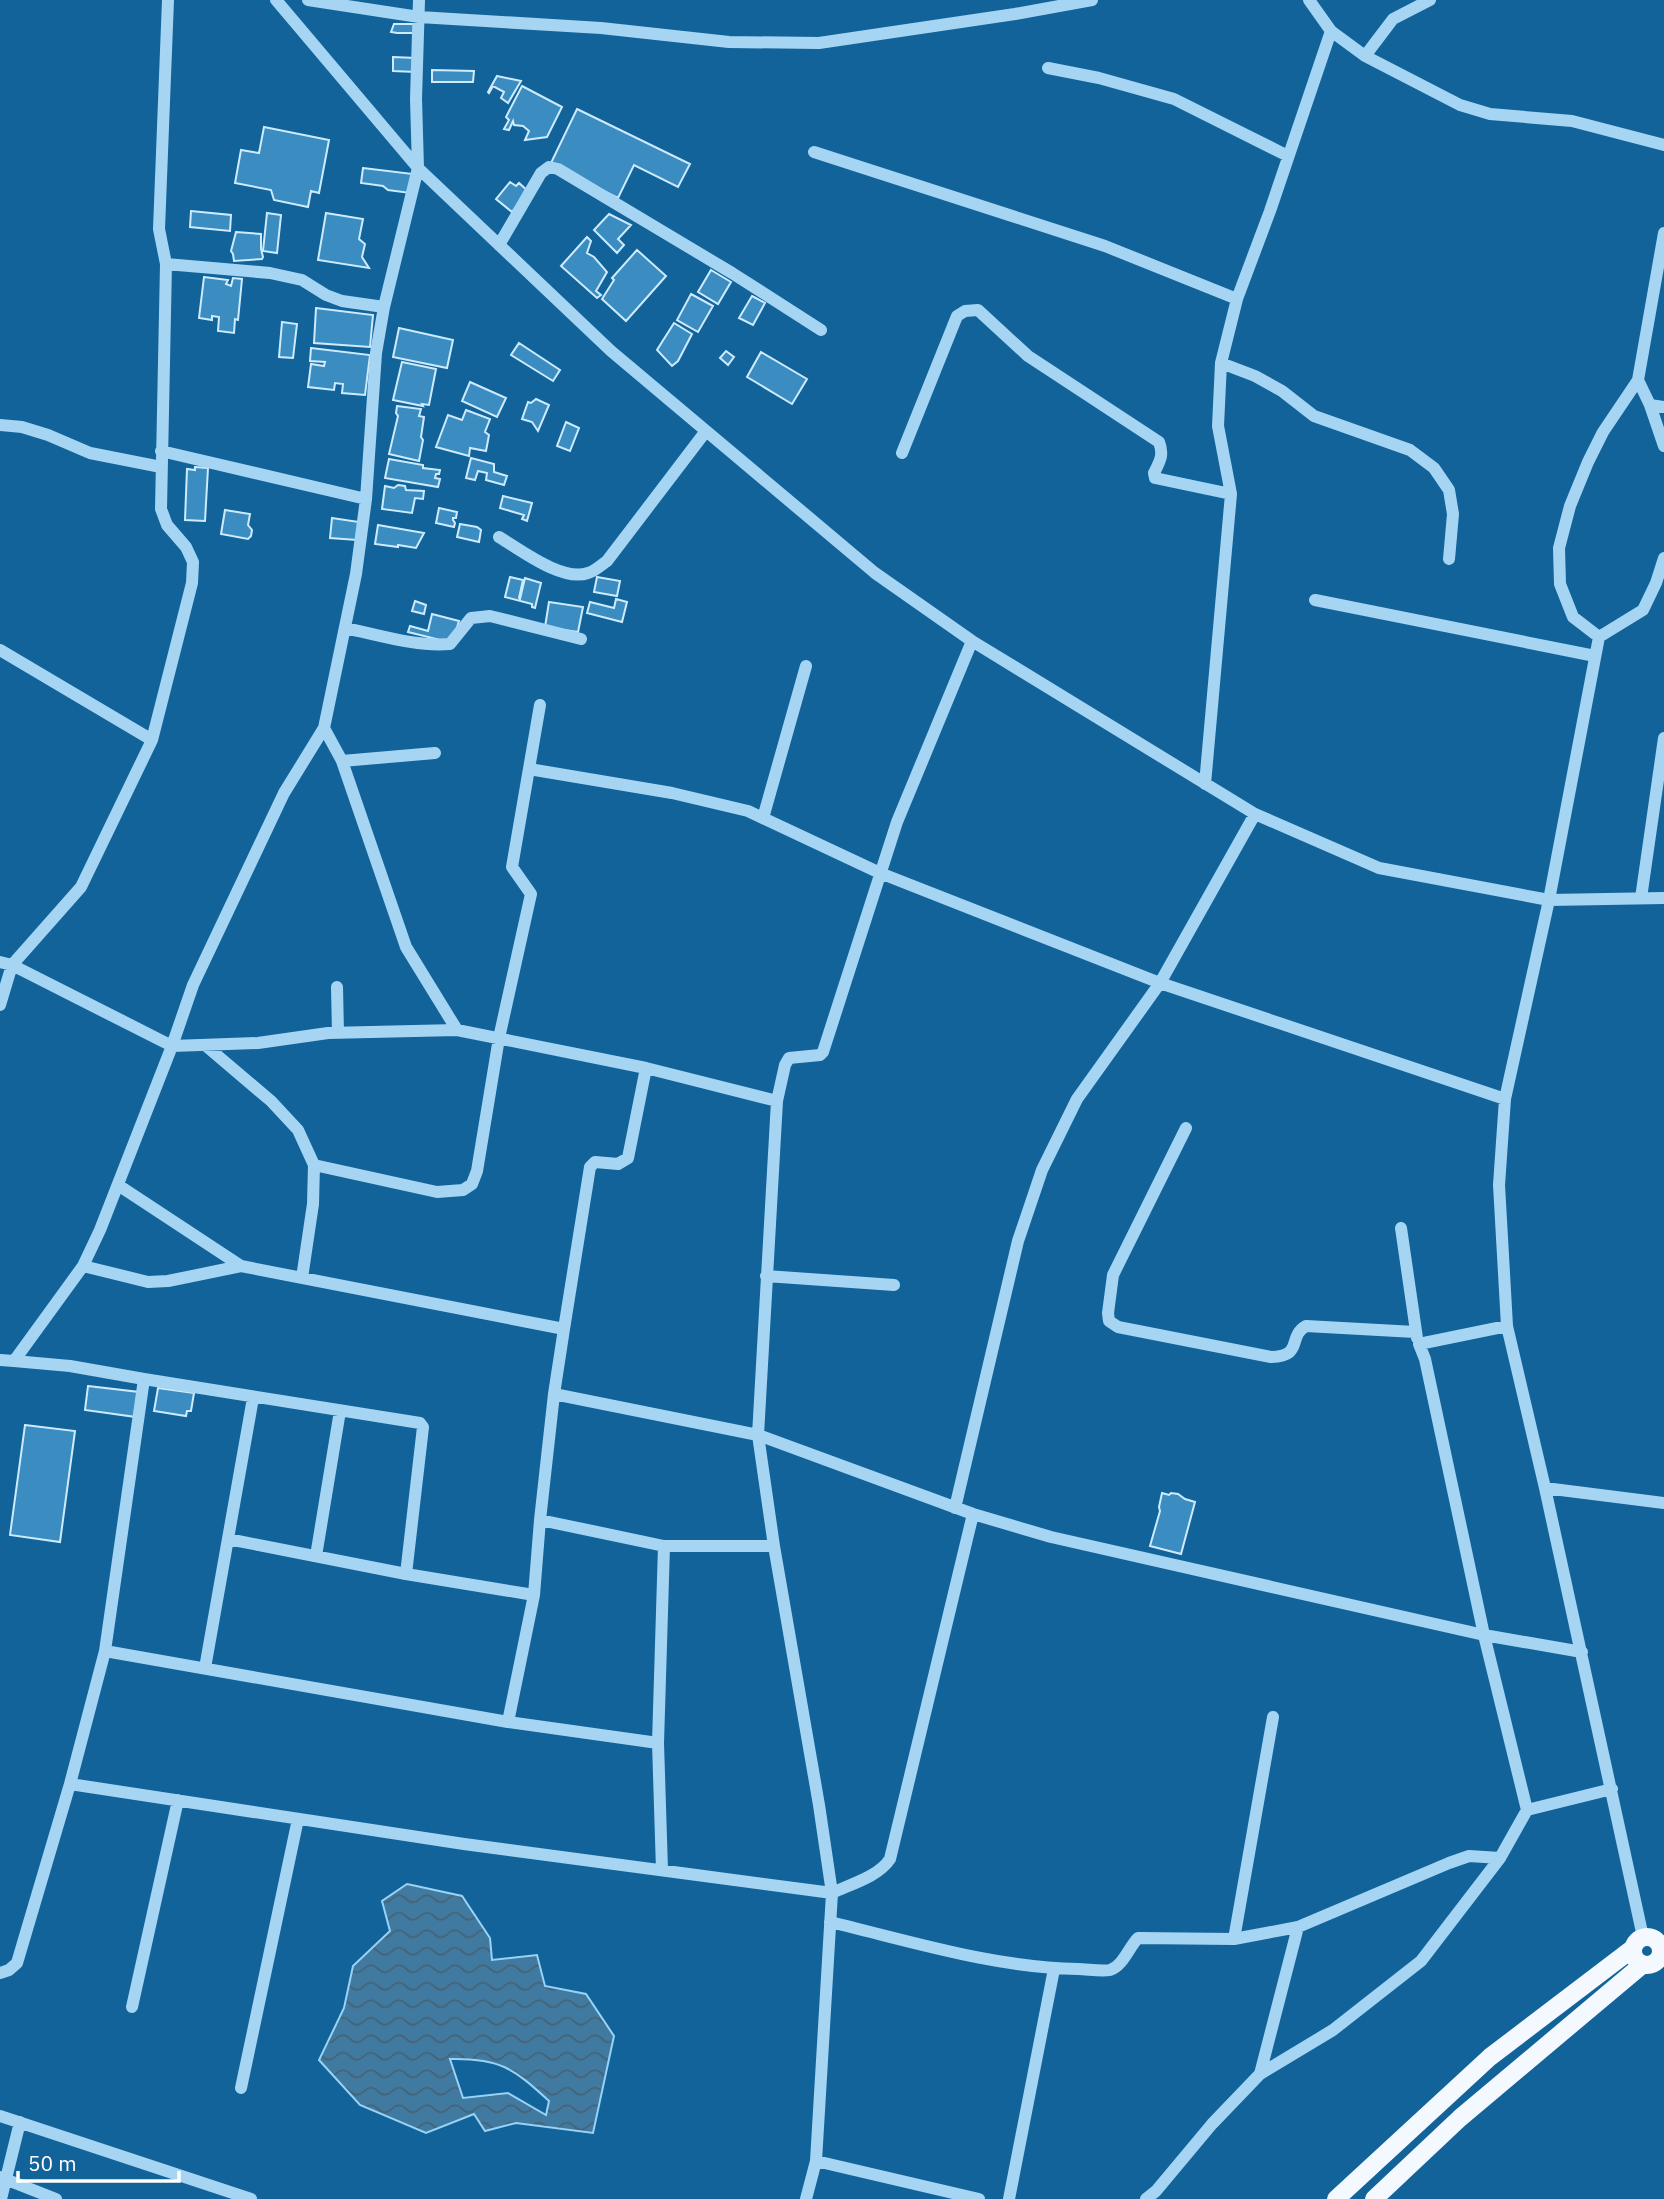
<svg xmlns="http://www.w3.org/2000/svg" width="1664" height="2199" font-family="'IBM Plex Sans',sans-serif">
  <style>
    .water { fill: url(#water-waves); stroke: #98d3f7; stroke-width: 2; fill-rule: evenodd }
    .building { fill: #3b8dc1; stroke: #ceebfd; stroke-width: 2 }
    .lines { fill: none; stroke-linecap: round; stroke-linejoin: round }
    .minor { stroke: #a6d5f4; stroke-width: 12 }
    .major { stroke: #f3f9ff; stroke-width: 18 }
  </style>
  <defs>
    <pattern id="water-waves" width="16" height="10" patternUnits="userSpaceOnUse" patternTransform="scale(1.75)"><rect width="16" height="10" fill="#417aa0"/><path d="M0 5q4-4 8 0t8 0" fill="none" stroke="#466376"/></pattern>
  </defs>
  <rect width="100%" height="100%" fill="#12639a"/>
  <path class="water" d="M407,1884L462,1896L490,1938L492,1960L537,1955L545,1986L586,1994L614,2036L593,2133L516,2123L485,2131L474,2114L426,2133L360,2105L319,2060L344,2008L353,1966L390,1931L382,1901ZM450,2059C500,2058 513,2068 549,2101L546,2115L508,2093L463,2098Z"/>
  <path class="building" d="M394,24H416L417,33H397L391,32Z
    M393,57L416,58V72L393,71Z
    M432,70L474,71L473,82H432Z
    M497,76L521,81L508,103L501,98L504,92L493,86L489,93L488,92Z
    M522,86L562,107L547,137L525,140L529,131L523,126L514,125L513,121L509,130L504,129L509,120L506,117Z
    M577,109L690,164L678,187L634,165L618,198L550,165Z
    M264,127L329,140L319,193L311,191L308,207L274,200L271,190L235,183L241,150L259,153Z
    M363,168L413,174L410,193L388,190L383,186L361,183Z
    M510,182L516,186L519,183L529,192L512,212L496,199Z
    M191,211L231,215L230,231L190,227Z
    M267,213L281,215L277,253L263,251Z
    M326,213L363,219L359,239L365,244L362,257L369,268L318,260Z
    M609,214L631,225L618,239L624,245L617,253L594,230Z
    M236,232L261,234V249L263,257L262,259L234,261L233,254L231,251Z
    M587,237L591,241L587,253L594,257L607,272L596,291L601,295L597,298L561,266Z
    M637,250L666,276L626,321L602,299L614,280L612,278Z
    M711,270L731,282L718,304L698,292Z
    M204,277L228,280L226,284L231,286L233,278L242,279L238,320L235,319L234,333L218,331L219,317L212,316V320L199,318Z
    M691,294L713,306L698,332L677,320Z
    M752,296L765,303L753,325L739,318Z
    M316,308L373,315L370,347L314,343Z
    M282,322L297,324L293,358L279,357Z
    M674,323L692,334L678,361L672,366L657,350Z
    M399,328L453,340L447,368L393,357Z
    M519,343L560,370L553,381L511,355Z
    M311,348L370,355L365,395L342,393L343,384L335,383L334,390L308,387L311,364L324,366L325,362L310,361Z
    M726,351L734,357L728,365L720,358Z
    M761,352L807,379L792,404L747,377Z
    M402,362L436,369L429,405L422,404L423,406L393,400Z
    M470,382L506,398L497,417L462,401Z
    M536,399L549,405L538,431L532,422L522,419L528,402L531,403Z
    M397,406L421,409L419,416L424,417L421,437L423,440L419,461L389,454L398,416L396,413Z
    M466,410L490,419L485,432L489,435L486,451L470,448L469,456L436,447L448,415L462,420Z
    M566,422L579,428L570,451L557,446Z
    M471,458L494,464V472L507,476L504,485L486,480L487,473L478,471L475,480L466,478Z
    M389,459L423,465V468L440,470L439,474H436L435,478L440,479L438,487L385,478Z
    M195,467L208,468L205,521L185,520L187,469L195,470Z
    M398,485L405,486L406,490L424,491L423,499L415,498L412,513L382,509L385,486L394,488Z
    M503,496L532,503L527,521L522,519L524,515L500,508Z
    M439,508L457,512L456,518H453V520L455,523L454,527L436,523Z
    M225,510L250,514L248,525L252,530L251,536L248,539L221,534Z
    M332,518L359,522L357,540L330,538Z
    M460,524L477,527L481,530L479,542L457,537Z
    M378,525L424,533L416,548L398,545V547L375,544Z
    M510,577L523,580L519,598L520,599L525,578L541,583L535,608L532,607V604L505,597Z
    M597,577L620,581L617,596L594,592Z
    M616,599L627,602L622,622L587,613L590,602L614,608Z
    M415,601L426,605L424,614L412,611Z
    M549,602L583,607L578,632L545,627Z
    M432,614L459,621L455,634L448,642L408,632L410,626L428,631Z
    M88,1386L139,1392L136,1417L85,1410Z
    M158,1388L194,1393L191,1411H187L186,1416L154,1411Z
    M25,1425L75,1431L60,1542L10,1535Z
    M1162,1493L1169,1495L1171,1493L1178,1494L1185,1499L1195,1502L1181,1554L1150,1546L1160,1511L1159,1507Z"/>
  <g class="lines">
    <path class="minor" d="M276,0L418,168L611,351L875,573L972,641L1255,814L1379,868L1549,900L1664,898
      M308,0L419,17L601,28L729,42L819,43L1015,14L1092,0
      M1331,31L1365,56L1460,105L1490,114L1572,121L1664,145
      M1365,56L1393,19L1430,0
      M1048,68L1099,78L1174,99L1288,156
      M814,152L1105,246L1237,299
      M499,245L541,173L549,167L558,169L732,273L821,330
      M166,264L270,273L302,280L326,295L342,301L384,307
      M1221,363L1255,376L1282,391L1314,416L1410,450L1434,468L1449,490L1453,514L1449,559
      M1638,380L1650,405L1664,446
      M1650,405L1664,407
      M0,425L22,427L48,435L90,453L161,467
      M161,451L366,499
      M902,453L957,316L965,311L978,310L1028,356L1159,442C1164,455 1160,461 1154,473L1155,478L1231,494
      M499,537C521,550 562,582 588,573C595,571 601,565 607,561L706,431
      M1315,600L1595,656
      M345,628C379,635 416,647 450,644L471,618L490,616L581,639
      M1599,637L1643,610L1656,583L1664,558
      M0,650L152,740
      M324,728L342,761L406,947L457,1030
      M342,761L435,753
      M529,769L672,793L748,811L880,873L1160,983L1505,1099
      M1205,784L1231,494L1218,426L1221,363L1237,299L1270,211L1331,31L1309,0
      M763,818L806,666
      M1641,898L1664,738
      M0,962L12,965L172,1046L258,1043L328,1033L457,1030L646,1068L777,1101
      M337,987L338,1033
      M0,1005L12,965L81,887L152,740L192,583L193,562L186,547L167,525L161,509L166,264L159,229L168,0
      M205,1045L271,1101L298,1130L314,1165L313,1204L302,1278
      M1186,1128L1113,1275L1108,1313L1109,1321L1118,1327L1271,1357C1304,1356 1287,1337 1306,1326L1415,1332
      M314,1165L437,1192L463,1190L472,1184L477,1171L499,1038L531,894L512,867L540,705
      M118,1185L241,1266
      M1401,1228L1417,1338
      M83,1266L148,1282L168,1281L241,1266L564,1329L554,1394L758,1435L973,1514L1051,1537L1484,1635L1582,1652
      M766,1276L894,1285
      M1507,1326L1419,1344L1425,1359L1484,1635L1527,1810
      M564,1329L590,1167L595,1162L618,1164L628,1158L646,1068
      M0,1360L14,1361L83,1266L100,1230L172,1046L193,985L284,793L324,728L356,574L366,499L376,353L384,307L418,168L416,99L419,0
      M14,1361L70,1366L144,1379
      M1545,1488L1664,1503
      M955,1508L1018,1241L1042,1170L1077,1099L1160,983L1255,814
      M540,1520L664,1546L658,1743L508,1722L534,1595L540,1520L554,1394
      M228,1539L406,1574
      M664,1546H774
      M316,1556L340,1411
      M105,1651L70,1784L464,1844L832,1893C851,1884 878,1877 890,1859L973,1514
      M205,1668L253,1398
      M508,1722L105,1651L144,1379L420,1423L423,1427L406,1574L534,1595
      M658,1743L662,1870
      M830,1922C910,1941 996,1968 1078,1969C1087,1969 1101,1972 1110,1970C1123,1966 1129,1947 1138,1938L1234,1939L1298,1927L1449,1863L1469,1856L1500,1858
      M1643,1937L1545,1488L1507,1326L1499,1185L1505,1099L1549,900L1599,637L1573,617L1560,584L1559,548L1570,506L1588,462L1603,432L1638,380L1664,233
      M1234,1939L1273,1717
      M0,1973L9,1970L17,1963L70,1784
      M132,2007L178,1800
      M1260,2074L1298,1927
      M241,2088L298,1819
      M0,2116L251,2199
      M816,2161L979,2199
      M0,2177L56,2199
      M1,2199L20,2122
      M806,2199L816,2161L832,1893L819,1805L774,1546L758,1435L777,1101L785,1065L789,1058L820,1055L823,1052L897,822L972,641
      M1009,2199L1054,1969
      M1146,2199L1156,2191L1212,2124L1260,2074L1333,2030L1421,1961L1500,1858L1527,1810L1612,1789"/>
    <path class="major" d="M1633 1951a14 14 0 1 1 28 0a14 14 0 1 1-28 0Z
      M1336,2199L1490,2057L1632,1949
      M1374,2199L1460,2118L1642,1965"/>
  </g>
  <path d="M18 2171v10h161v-10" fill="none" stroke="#ffffff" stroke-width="3.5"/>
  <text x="28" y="2171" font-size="21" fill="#ffffff" stroke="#12639a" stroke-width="5" paint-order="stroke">50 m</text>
</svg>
